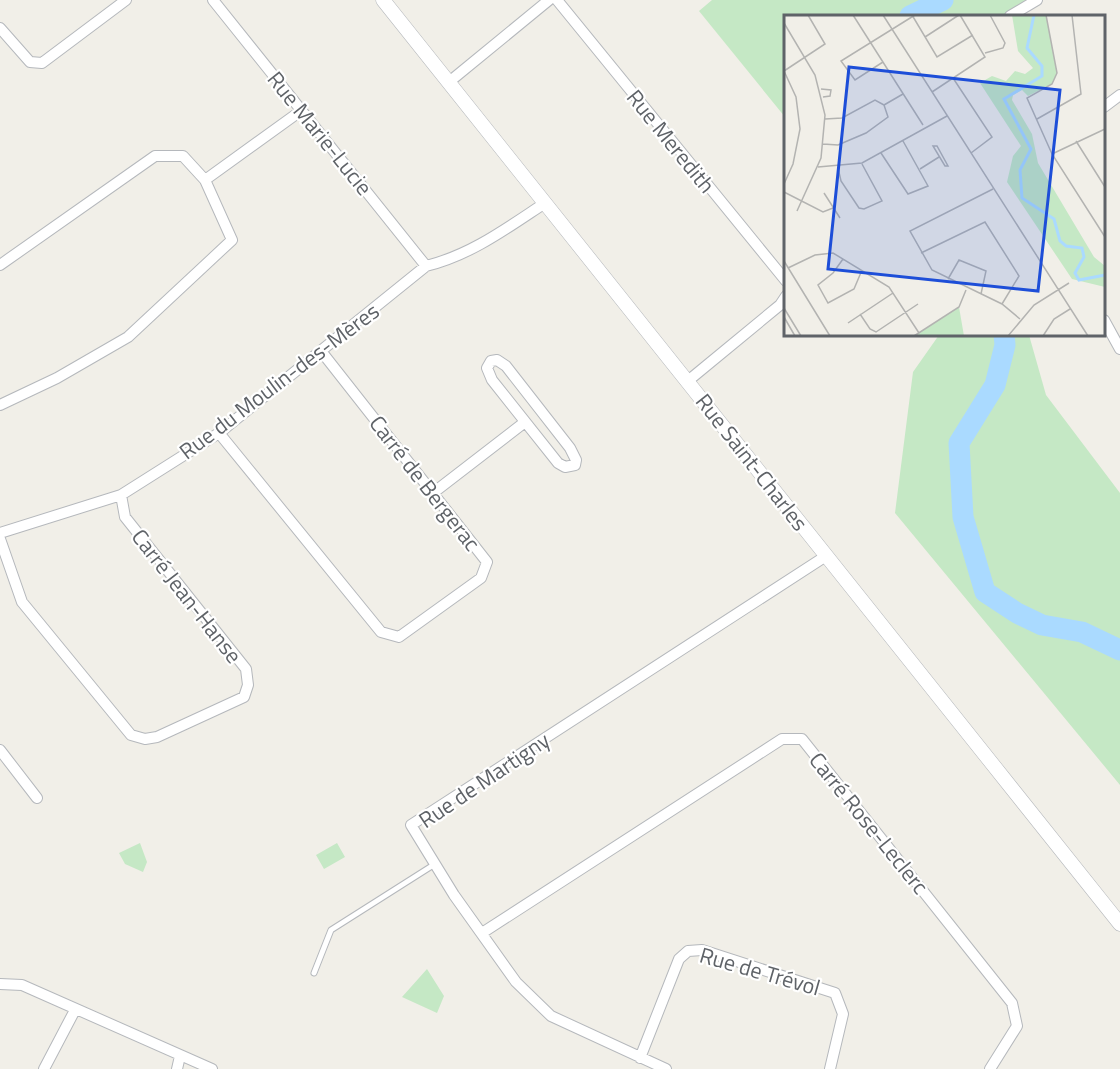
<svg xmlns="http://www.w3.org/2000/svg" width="1120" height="1069" font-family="'Titillium Web',sans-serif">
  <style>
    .green { fill: #c5e8c5 }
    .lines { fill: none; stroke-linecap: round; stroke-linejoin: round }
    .river { stroke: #aadaff; stroke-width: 21 }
    .service-casing { stroke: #b5b8bc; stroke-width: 7 }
    .minor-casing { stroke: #b5b8bc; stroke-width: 12 }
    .tertiary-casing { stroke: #b5b8bc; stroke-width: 15 }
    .service { stroke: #fff; stroke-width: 5 }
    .minor { stroke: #fff; stroke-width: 10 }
    .tertiary { stroke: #fff; stroke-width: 14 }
    .labels { text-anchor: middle; stroke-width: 4.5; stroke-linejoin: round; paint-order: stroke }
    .street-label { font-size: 22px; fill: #5f6368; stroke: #fff }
    .inset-river { fill: none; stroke: #aadaff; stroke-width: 3 }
    .inset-road { fill: none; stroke: #b3b3b1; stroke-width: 1.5 }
    .view { fill: #1d4ed8; fill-opacity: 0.15; stroke: #1d4ed8; stroke-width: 3 }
    .inset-edge { fill: none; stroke: #5f6368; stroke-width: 3 }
  </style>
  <rect width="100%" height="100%" fill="#f1efe8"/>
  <path class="green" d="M712,0H1037L1010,16H786L785,117L699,11Z
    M939,335H1029L1046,395L1120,493V785L895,513L913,372Z
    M140,843L147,862L143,872L125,864L119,853Z
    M337,843L345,857L324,869L316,855Z
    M427,969L444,996L437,1013L402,997Z"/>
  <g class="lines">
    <path class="river" d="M910,16L943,0
      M1004,334L1005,345L995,385L959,443L963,517L985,592L1017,613L1042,625L1082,632L1120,650"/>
    <defs>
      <path id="service" d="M314,973L331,930L435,864"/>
      <path id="minor" d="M213,0L426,266
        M557,0L786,281
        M1010,16L1037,0
        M0,28L30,62L42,63L126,0
        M449,82L549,0
        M1104,107L1120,95
        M205,180L302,110
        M0,265L155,156H183L205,180L232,240L128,337L57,378L0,405
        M1104,320L1120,349
        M497,360L506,366L570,448L576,460L575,465L565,467L558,463L492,380L487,368L491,361Z
        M689,380L780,305L786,296
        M219,433L381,632L399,637L481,578L487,562L321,351
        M433,493L525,422
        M0,533L121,495L219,433L426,266C471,255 507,228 545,203
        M0,539L22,602L131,735L145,739L157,737L244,697L248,685L246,669L125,517L121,495
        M0,750L37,798
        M482,933L782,739H802L1012,1003L1017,1026L990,1069
        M0,984L22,985L212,1069
        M640,1058L679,959L688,951L702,950L835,993L843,1014L830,1069
        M44,1069L75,1010
        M177,1069L180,1056
        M666,1069L551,1016L516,982L454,895L411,825L826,556"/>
      <path id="tertiary" d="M383,0L1120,924"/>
    </defs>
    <use href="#service" class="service-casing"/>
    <use href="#minor" class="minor-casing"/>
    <use href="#tertiary" class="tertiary-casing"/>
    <use href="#service" class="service"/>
    <use href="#minor" class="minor"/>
    <use href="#tertiary" class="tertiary"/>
  </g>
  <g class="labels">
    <g class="street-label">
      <text transform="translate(320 133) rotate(51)" y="8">Rue Marie-Lucie</text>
      <text transform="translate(671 141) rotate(51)" y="8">Rue Meredith</text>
      <text transform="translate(279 381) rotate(-37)" y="8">Rue du Moulin-des-Mères</text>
      <text transform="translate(752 462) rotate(52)" y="8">Rue Saint-Charles</text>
      <text transform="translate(425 483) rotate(52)" y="8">Carré de Bergerac</text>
      <text transform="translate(187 596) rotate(52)" y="8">Carré Jean-Hanse</text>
      <text transform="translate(484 780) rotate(-34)" y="8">Rue de Martigny</text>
      <text transform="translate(869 823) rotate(51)" y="8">Carré Rose-Leclerc</text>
      <text transform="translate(760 971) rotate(16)" y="8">Rue de Trévol</text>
    </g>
  </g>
  <g transform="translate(784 15)">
    <rect width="321" height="321" fill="#f1efe8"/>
    <path d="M228,0H262L273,58L268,69L244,81L238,75L229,80L228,85L248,119L254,148L310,242L321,251V272L288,264L223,167L229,141L237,131L196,68L208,61L222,66L231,56L241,59L249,53L234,36ZM175,292L180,321H130Z" fill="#c5e8c5"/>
    <path class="inset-river" d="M250,0L243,33L258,51V61L220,84L247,134L236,155L238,183L270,204L276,226L282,231L298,233L300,242L291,258L295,265L321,260"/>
    <path class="inset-road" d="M69,0L139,110M99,0L304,321M128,0L153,42L189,20M262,0L273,58L268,69L243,83L268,139L321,222M0,8L31,60L41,100L37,143L13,196M141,22L175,0M201,38L219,33L221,28L206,0M99,47L71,65L57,46L131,0M0,56L41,29L24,0M169,63L208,122L187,138M37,74L47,75L46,81L39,82M148,77L201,42L176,0M100,90L119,79M41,104L58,103L91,85L100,90M253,104L297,79L288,0M292,126L321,172M39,129L54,130L82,118L104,102L100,90M149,131H153L164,151H161ZM97,138L124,179L144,171L119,126M268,139L321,114M34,152L78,148L163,101M54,153L57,166L75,193L80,194L98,186L78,149M136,154L155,142M0,169L9,149L16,114L12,82L0,56M209,174L126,216L148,255L218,289L236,304M0,177L39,197L49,193M40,178L56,203M137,238L201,207L235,261L218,289M59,244L49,258L34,270L44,288L70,274L78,255M0,246L46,321M4,253L31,240L49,238L105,272L135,318M164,264L175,245L202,256L197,279M0,293L17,321M76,299L86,314L92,317L134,289M0,302L11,321M64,308L109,278M130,321L175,292L182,275M224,321L250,290L285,268M259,321L270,304L286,294"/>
    <path class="view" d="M65,52L276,75L254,276L44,254Z"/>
    <rect width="321" height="321" class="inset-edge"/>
  </g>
</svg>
